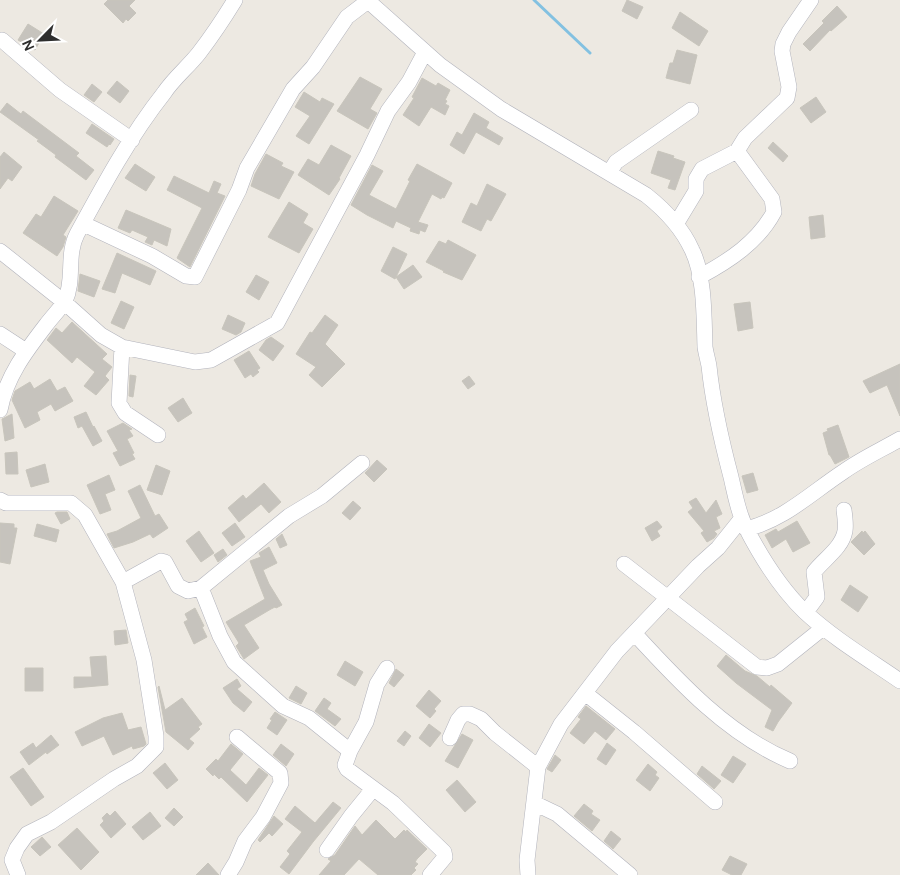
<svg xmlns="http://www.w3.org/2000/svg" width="900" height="875" font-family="'DM Sans',sans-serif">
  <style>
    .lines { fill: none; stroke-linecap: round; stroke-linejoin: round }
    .stream { stroke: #83c1e1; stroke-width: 3 }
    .building { fill: #c6c3bd; stroke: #c8c5bc }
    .minor-casing { stroke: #b2b3bc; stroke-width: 16 }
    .minor { stroke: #fff; stroke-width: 15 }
  </style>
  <rect width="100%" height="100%" fill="#ede9e2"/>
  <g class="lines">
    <path class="stream" d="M534,0L590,53"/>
  </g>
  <path class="building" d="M108,0H135L129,6L136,13L128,21L126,19L123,23L104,4Z
    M627,0L643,7L637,19L622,11Z
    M837,6L847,17L831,31L830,30L810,51L803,44L824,23L822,21Z
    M680,12L708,31L699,46L672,28Z
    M28,24L44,34L35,50L18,40Z
    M677,50L697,55L690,84L666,78L670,63H673Z
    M360,77L382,89L370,109L377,113L368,129L337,111Z
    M422,78L436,86L438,83L450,90L445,100L447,101L445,104L449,106L445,115L431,107L419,126L403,115L414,98L412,97Z
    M117,81L129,91L120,103L107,93Z
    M92,84L102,92L94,102L84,95Z
    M304,92L320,102L322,98L334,104L309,144L296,136L310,116L295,107Z
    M816,97L826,112L811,123L800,108Z
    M7,103L21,114L23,111L79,153L76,156L94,170L86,180L55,157L56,155L37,141L39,140L0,112Z
    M474,113L489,122L486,128L503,138L499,145L476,132L464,154L450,145L457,132L462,135Z
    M92,124L114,139L110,145L109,144L107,147L86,133Z
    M773,142L788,156L783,162L768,148Z
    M331,145L351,156L339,178L340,179L329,195L298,175L308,159L319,165Z
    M658,151L674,156L673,158L685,162L675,190L668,188L671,180L651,173Z
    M4,152L22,167L12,181L8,178L0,189V157Z
    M266,154L283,163L281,166L294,172L279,199L251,186L255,174Z
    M135,164L155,177L146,191L125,178Z
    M417,164L452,183L444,198L442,197L441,199L432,194L418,222L428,225L425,232L420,230L419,234L410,231L411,228L396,221L393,228L367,215L351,205L372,165L383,171L369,195L396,209L410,181L408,180Z
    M174,176L209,193L214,181L221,184L217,193L225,196L190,267L177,258L202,208L167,190Z
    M487,184L506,194L491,221L487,219L481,231L462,222L471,203L477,206Z
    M54,196L78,211L63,235L66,237L63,247L57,256L23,233L36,214L41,217Z
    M289,202L308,214L303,223L313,229L299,253L268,237Z
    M126,210L171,229L167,246L154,240L152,245L145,242L148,237L132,230L130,233L118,228Z
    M823,215L825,237L811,239L809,217Z
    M448,240L476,255L462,280L443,272L444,271L426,262L439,241L446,244Z
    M393,247L407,254L396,277L413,265L422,277L404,289L396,277L395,279L381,271Z
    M117,253L156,271L150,285L122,273L115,293L102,289Z
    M80,274L100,281L94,297L78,291Z
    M256,275L269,282L259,300L246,292Z
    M121,301L134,307L124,329L111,323Z
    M750,302L753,328L738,331L734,304Z
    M228,315L245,323L241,332L236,335L222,329Z
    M325,315L338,325L325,344L345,364L322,387L309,375L316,367L296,354L310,332L312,333Z
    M72,322L107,354L102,359L112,367L105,376L109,380L96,395L84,386L95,372L77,357L72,363L47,340L56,328L62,333Z
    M271,337L284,346L273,361L259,350L266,340Z
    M249,351L260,368L257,370L259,372L253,377L251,374L245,378L234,360Z
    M900,364V416L887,385L870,393L863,381Z
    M130,375L136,376L133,397L129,396Z
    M469,376L475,384L468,389L462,381Z
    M50,379L57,391L65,387L73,401L55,411L51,404L37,412L40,420L25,428L12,400L15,391L30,382L34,389Z
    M183,398L192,413L178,422L168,408Z
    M86,412L93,427L94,426L102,441L93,446L82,426L78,428L74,417Z
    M12,414L14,438L5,441L2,419Z
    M123,423L132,429L129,430L133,436L127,439L134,453L132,454L135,459L120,466L113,453L118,451L107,431Z
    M838,425L849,457L835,464L830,455H829L823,433L828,431L827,429Z
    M17,452L18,474H6L5,453Z
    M377,460L387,469L374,482L365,473Z
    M45,464L49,482L31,487L26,470Z
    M156,465L170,471L162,495L147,490Z
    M753,473L758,490L747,493L742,476Z
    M109,475L115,490L105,494L111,510L100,514L87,485Z
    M264,483L281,502L269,513L261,504L239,522L228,508L243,495L246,499Z
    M140,485L155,516L159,514L168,528L153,538L150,534L133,542L114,548L107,534L117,531L141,518L128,491Z
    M696,498L706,513L716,500L722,514L716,517L720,528L714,531L717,534L714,538L707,542L701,533L704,531L688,512L693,508L689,502Z
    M353,501L361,508L350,520L342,513Z
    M57,512H67L70,519L61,524L55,513Z
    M657,521L662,527L657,531L660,536L652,541L645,528Z
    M797,521L810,543L793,552L786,539L772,548L765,535L776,529L778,532Z
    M0,523L14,524V528H17L10,564L0,562Z
    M235,523L245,537L232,546L222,533Z
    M37,524L59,530L56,542L34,536Z
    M199,531L214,553L201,562L186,541Z
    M862,531L863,533L865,531L875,544L864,555L851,542Z
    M282,534L287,545L280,548L276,539Z
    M269,547L277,563L263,570L269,584L282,605L276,608L275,607L271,609L244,625L259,648L244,659L236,646L239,643L226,622L265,599L250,561L261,557L259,553Z
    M223,549L227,555L218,562L214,555Z
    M850,585L868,597L858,612L841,600Z
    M195,608L204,626L202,627L207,637L194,644L184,622L188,620L185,614Z
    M126,630L128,643L115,645L114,631Z
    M726,655L745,671L757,676L770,687L771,685L792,703L778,722L773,731L765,727L772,710L736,683L717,666Z
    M106,656L108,685L74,688V677H92L90,657Z
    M345,661L363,672L355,686L337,675Z
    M25,668H43V691H25Z
    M396,669L404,675L394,687L389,683Z
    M237,679L241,686L237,689L252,702L244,712L233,703L223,688Z
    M159,686L165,710L182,698L202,724L198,727L200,729L189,739L194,743L188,750L166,732L158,687Z
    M296,686L307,693L301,704L289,698Z
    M429,690L441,701L434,709L436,711L430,718L416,706Z
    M324,698L331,703L327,709L341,719L335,726L315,711Z
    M586,706L615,729L606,740L595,731L584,744L570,733L581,719L578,717Z
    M275,712L287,720L277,735L267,728L272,720L270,719Z
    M122,713L128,730L141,727L146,744L144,746L133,749L132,746L113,755L104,736L82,746L75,732L103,718Z
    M429,724L441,733L430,747L419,738Z
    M405,731L411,736L404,746L397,741Z
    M462,734L473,740L458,768L445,761Z
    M51,735L59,745L47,754L46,752L29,765L20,752L33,743L36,748Z
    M607,743L616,750L606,765L597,759Z
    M231,744L243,754L230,770L246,785L259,768L268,775L247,802L221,777L219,779L214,774L213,776L206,769L216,759L218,761Z
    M281,744L294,754L286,766L273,755Z
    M555,755L561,760L552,772L547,769Z
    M733,756L746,764L733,783L721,775Z
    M165,763L178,780L167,789L153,773Z
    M648,764L657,772L655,775L659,778L650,791L636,780Z
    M702,766L721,781L714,789L697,774Z
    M23,768L44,797L31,806L10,777Z
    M457,780L476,802L465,812L446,790Z
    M333,802L341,808L313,842L289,874L280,867L290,854L287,851L302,832L285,819L295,806L315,823Z
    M584,804L593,811L591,814L600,820L592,831L574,816Z
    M174,808L183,817L174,826L165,818Z
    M115,811L126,824L111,838L100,825L104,821L102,818L107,813L110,816Z
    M150,812L161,826L143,840L132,827Z
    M274,816L283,824L272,836L269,833L260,842L258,840Z
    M376,820L395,839L404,830L406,832L407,830L427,849L417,859L415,862L418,864L414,868L416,870L411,875H378L359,859L344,875H319L331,861L328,859L335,855L355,826L362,835Z
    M77,828L99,852L81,870L58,845Z
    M611,831L621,839L613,849L604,841Z
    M42,837L51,847L40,856L31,847Z
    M730,856L747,864L741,875H732L722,870Z
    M208,863L219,875H196Z"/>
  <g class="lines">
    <defs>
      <path id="minor" d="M367,0L440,65L501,109L646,195C665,210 682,228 692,250C705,276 704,319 705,347C706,354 708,360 709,366C713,405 721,439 731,477C735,494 738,513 746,528C761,557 781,589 805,612C833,638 868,659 900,681
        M2,40L60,90L132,140
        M609,173L616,162L691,110
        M84,222L88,226L152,256L186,276L195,277L239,190L247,168L293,89L313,67L347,17L368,1
        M676,224L696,191V179L702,169L737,151L745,138L787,98L789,87L782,51L783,44L789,32L811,0
        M0,251L64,302L101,335L122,347L195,362L211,360L277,323L367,155L388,111L409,82L425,52
        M699,277C729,261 758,242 774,212L772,199L737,151
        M0,334L26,351
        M122,347L119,403L125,413L158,435
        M0,410C6,377 26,351 46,325C52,317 60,309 65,301C75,280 66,255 77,234C103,186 130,136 164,93C174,78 188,67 199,53C212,36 224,18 235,0
        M0,500L6,503H71L85,515L123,582L144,660L156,736V747L137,766L114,779L51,822L27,834L17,848L12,860L18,875
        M746,529C784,520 811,493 843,472C861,459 881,450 900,439
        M624,564L757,667L767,668L778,664L823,628
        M123,582L161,561L165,562L178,586L188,591L201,588L289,516L322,496L362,463
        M201,588L220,636L234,662L283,706L309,718L350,751
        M806,612L817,597L814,572C824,559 842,548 845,531C846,525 845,517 844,510
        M635,634C679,682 728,735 790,761
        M387,668L377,684L366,722L350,751L345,765L347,769L393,803L444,852L445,857L430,875
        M585,693L634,732L715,802
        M450,738L458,720L463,714H470L481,719L495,733L538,767
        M534,803L557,814L630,875
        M327,850L351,816L373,789
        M228,875L236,862L245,841L263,817L281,783L280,773L237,737
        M528,875L527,860L538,767L561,724L617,651L698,566L718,548L742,518"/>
    </defs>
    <use href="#minor" class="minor-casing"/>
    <use href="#minor" class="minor"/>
  </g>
  <g transform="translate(40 40) rotate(246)" stroke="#ffffff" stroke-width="4" paint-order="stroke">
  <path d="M0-4L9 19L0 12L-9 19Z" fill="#2e2e2e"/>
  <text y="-8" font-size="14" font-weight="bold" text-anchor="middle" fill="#2e2e2e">N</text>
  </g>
</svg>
